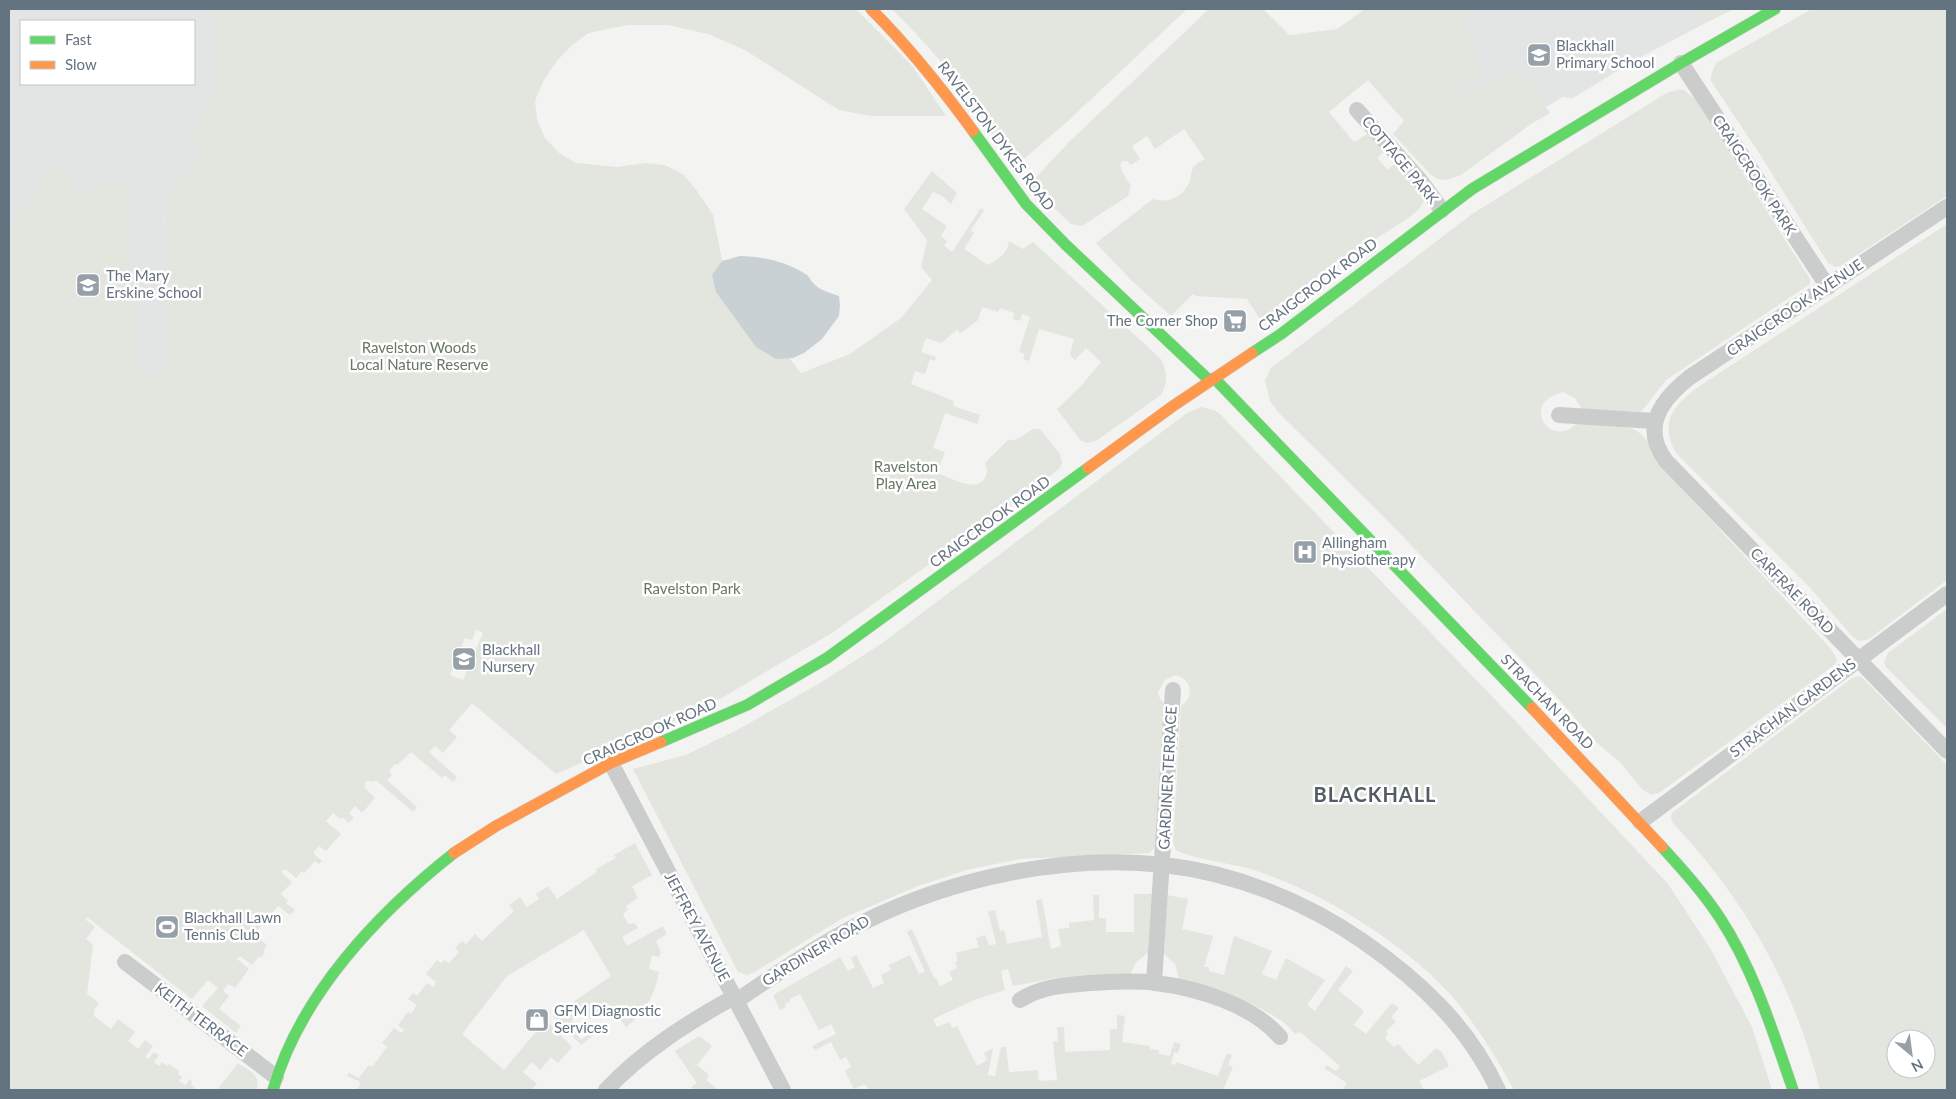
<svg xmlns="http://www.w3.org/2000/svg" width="1956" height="1099" font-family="Lato,sans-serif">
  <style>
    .built { fill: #e3e5e4; fill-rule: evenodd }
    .green { fill: #e2e6df; fill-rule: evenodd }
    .water { fill: #cad1d4 }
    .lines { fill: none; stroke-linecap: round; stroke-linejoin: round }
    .fast-casing { stroke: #d0d1d0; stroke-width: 12 }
    .slow-casing { stroke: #d0d1d0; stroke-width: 12 }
    .street { stroke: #cbcccc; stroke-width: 16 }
    .fast { stroke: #63d668; stroke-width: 11 }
    .slow { stroke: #ff974d; stroke-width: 11 }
    .labels { text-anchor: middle; stroke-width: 5; stroke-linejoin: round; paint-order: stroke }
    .poi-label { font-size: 15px; fill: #647380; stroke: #fff; text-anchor: start }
    .street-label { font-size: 15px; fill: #647380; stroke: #fff }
    .park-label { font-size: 15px; fill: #667863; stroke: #fff }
    .district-label { font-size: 20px; font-weight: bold; letter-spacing: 1px; fill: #525c66; stroke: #fff }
  </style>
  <rect width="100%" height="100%" fill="#f3f3f1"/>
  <path class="built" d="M9,9H293L289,25L164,212L172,369L9,634ZM21,21H194V84H21Z
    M1461,9H1732L1637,59L1573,98L1563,97L1546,107L1509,72L1466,95L1429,50Z"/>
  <path class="green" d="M216,9H856L913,67L946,116H871L839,110L745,50L708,34L668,25H628L588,33L571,46L556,62L544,80L535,100L537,120L545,138L559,153L576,163L617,167L646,163L665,165L684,175L697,191L713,215L725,275L801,373L850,354L901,318L932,280L921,267L927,240L904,209L932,171L957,193L951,204L942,196L933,192L922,209L947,226L941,236L947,241L944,246L952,252L981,208L984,210L971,230L974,233L964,249L988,265C998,260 1008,253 1009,241L1023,249L1033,242L1160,358C1168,371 1168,382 1161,395L1096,441L1087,443L1080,440L1057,409L1081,386L1101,362L1086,348L1075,360L1070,355L1074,339L1039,329L1029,361L1023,359L1025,354L1019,352L1030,317L1022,314L1020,321L1013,319L1014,313L1000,308L998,312L982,307L978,320L960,334L958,329L941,343L926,338L921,352L936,357L935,361L930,359L925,374L915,371L911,384L954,401L953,406L980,415L977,424L945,413L933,448L945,452L937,473C951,478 976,493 985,478C988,473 987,468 985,463L1008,440C1022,442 1027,427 1040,429L1060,454L1062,463L1059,469L978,530L832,633L723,697L643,736L556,774L472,703L449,730L457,737L443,753L435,746L429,752L457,777L453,782L445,775L442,778L411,752L397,765L395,764L389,771L392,775L387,780L417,807L413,812L376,780L373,782L367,781L365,784V788L375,798L362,813L355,806L349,813L354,818L349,823L342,817L340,819L333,813L326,821L341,834L326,851L319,846L313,853L322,861L319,864L315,861L304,873L302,871L296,878L285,869L281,872L292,882L281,894L288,901L286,903L295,910L290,915L278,906L254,934L267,945L263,951L265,953L261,958L259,956L252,965L240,956L237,959L249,969L235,988L228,984L223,991L229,996L219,1009L241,1026L236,1033L202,1006L218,988L208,980L192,999L87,917L86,920L95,927L86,939L93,945L87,994L99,1003L94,1010V1016L111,1029L118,1019L135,1032L128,1041L138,1049L145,1040L153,1046L145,1057L148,1059L154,1052L159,1055L154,1062L159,1066L162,1062L167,1066L169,1064L179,1071L178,1074L182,1077L179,1081L185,1085L190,1079L192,1082L191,1084L195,1088L193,1090H9V227L57,165L74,171L68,184L95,196L101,183L111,182L121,186L126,199L136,375L171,369L164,212L172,193L205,149L189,136L204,116L219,71L220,53L212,35L211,27ZM476,630L483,633L463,680L450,675L465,638L472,640Z
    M892,9H1187L1069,120L1017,165L1014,164L986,127L985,123L988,119C957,81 927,43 892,9Z
    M1209,9H1263L1289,35L1337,29L1365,9H1461L1482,75L1461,89L1466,95L1509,72L1527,78L1550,113L1531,124L1461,175L1447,180L1438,179L1431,175L1393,134L1404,121L1368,80L1329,112L1354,142L1369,133L1387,149L1377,158L1388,170L1398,160L1424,192V201L1420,208L1410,217L1374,240L1304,294L1261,321L1247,299L1196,296L1193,294L1171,316L1132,281L1096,243L1153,199C1169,204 1184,197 1190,180C1191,176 1191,172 1193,168C1195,164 1201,161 1205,159L1184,129L1155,149L1147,136L1132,146L1140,159L1131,165L1127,161H1122L1120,165L1122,172L1131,186L1128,196L1082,226L1071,224L1029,185L1069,142Z
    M1697,9H1734L1703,24Z
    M1812,9H1947V196L1840,266L1835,267L1828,263L1759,153L1711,81V75L1716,63Z
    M1678,90H1684L1696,100L1810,279V284L1666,380L1641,412L1582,409L1575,398L1563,392C1517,403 1553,454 1580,420C1600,423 1634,421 1646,440C1650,447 1652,455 1656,461L1831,649L1837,659L1835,664L1829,669L1659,793L1651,795L1642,789L1621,763L1598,744L1554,694L1389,522L1277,411L1270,401L1265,380L1271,368L1472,214L1668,92Z
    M1947,224V580L1869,639L1859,641L1852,636L1811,589L1676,453C1659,422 1673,406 1698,387Z
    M1201,407L1214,410L1221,415L1506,711L1668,884L1710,948L1752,1027L1772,1090H1514C1497,1059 1479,1029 1456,1001C1418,955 1341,904 1286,882C1272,877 1257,870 1243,867C1227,863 1189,858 1176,850L1173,843L1181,706C1195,697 1192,679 1175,675L1165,680L1158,692L1160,699L1167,706L1156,847L1149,853L1019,859L967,870L918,886L843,918L753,973L747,975L738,972L633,769L686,755L737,730L820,683L881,644L1187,413Z
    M1947,609V728L1886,667L1884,662L1888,653Z
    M1859,676L1865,680L1947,765V1090H1820C1795,988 1745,899 1672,822L1671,815L1673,812L1851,679ZM1896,1039H1926V1069H1896Z
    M635,843L652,875L632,886L638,898L626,906L628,909L623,914L628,924L635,923L638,928L622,937L627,946L663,926L667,934L656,941L661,952L659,957L652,955L649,969L659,972C654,997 646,1011 626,1027L609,1005L590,1019L583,1011L572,1020L575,1025L571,1028L581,1040L591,1032L594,1035L581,1045L553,1016L611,976L584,930L507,976L462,1034L504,1070L546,1020L572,1047L558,1063L551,1057L540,1070L532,1062L523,1072L537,1084L531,1090H357L361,1082L347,1076L349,1073L359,1078L369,1065L372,1067L387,1047L382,1043L394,1028L402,1033L404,1030L398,1025L408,1012L411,1014L417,1005L408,999L413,993L417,996L427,983L433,987L436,982L426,974L437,960L441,963L444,960L449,963L459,952L455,948L462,941L466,944L475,934L482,941L514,911L509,905L520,897L527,907L539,899L536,894L548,886L557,899L597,872L596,869L616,858L614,855Z
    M1134,894H1152L1148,953L1136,962L1130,975L1055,978L1013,986L1008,969L1001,971L1005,990L974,1000L933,1019L937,1027L949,1022L952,1028L957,1026L977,1066L987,1060L984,1053L993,1048L988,1075L995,1076L1001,1047H1006L1009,1072L1038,1070L1039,1081L1057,1080L1053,1042L1058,1041L1057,1027H1064L1065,1052L1110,1050V1029H1117V1015L1125,1016L1122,1042L1150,1046V1049L1159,1050V1054L1170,1056L1174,1042L1181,1044L1178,1053L1174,1052L1171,1064L1175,1065L1176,1062L1218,1076L1227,1053L1232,1055L1228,1065L1233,1067L1223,1090H869L865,1084L854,1089L845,1071L851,1067L846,1057L840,1060L831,1042L815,1050L812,1046L836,1034L831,1024L819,1030L800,994L790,999V1001L785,1004L786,1007L780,1010L773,995L840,957L848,971L855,967L851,958L856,955L873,988L884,983L881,975L891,970L889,965L910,955L919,974L925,972L907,932L912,929L934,978H936L940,986L953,980L949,972L957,968L955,962L958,961L956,953L979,947L976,938L985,935L989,945H993L996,943L988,912L995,910L1000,931L1004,930L1007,944L1042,937L1036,900L1042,899L1051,949L1061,946L1058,929L1069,928V923L1094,920L1093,895H1099V918L1106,919V932H1134Z
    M1167,895L1188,899L1182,929L1213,936L1204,967H1209V971L1224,975L1234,936L1272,951L1262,974L1276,980L1286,958L1325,980L1307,1005L1315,1011L1346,966L1353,971L1338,990L1364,1011L1354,1025L1366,1034L1392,1003L1399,1008L1391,1017L1396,1022L1386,1031L1388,1034L1385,1038L1394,1047L1398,1044L1418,1065L1436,1048L1442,1052L1449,1066L1419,1081L1424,1090H1343L1347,1083L1324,1068L1327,1065L1336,1071L1340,1066L1300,1032L1295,1034C1278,1009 1208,986 1179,979L1175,964L1164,954Z
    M699,1036L712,1046L697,1065L709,1075L706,1080L718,1090H694L691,1087L697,1083L675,1051Z
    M238,1063C251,1072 260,1074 257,1090H217Z"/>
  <path class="water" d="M740,256C765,257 785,261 807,275C810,278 811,281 814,284C821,291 831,293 839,296L840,306L839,316L822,339L804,353L793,358L776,359L756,347L716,292L712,275L722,261Z"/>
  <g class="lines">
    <defs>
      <path id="fast" d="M973,131L1026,204L1066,245L1210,381
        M1252,353L1281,334L1472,189L1681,63L1775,9
        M1214,378L1532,708
        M661,742L747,705L827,658L1088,468
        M1662,847C1682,869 1703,892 1720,918C1754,970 1773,1032 1793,1090
        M273,1090C300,995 378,913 454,853"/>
      <path id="slow" d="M871,9C910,48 941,87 973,131
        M1088,468L1173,406L1252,353
        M1532,708L1662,847
        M454,853L496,826L611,763L661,742"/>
    </defs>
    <use href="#fast" class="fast-casing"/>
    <use href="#slow" class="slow-casing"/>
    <path class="street" d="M1681,63L1828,287
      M1357,110L1419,179L1442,210
      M1947,207L1690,377C1662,399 1640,427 1666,461L1947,751
      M1559,415L1655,421
      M611,763L783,1090
      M1640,822L1947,594
      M125,962L276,1077
      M1154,983L1173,690
      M1020,1000C1042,986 1066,985 1090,983C1112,982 1135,980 1156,983C1197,988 1253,1005 1280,1037
      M736,1001C778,973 819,944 864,922C952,878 1065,854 1164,865C1235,873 1305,901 1364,942C1420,981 1469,1027 1498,1090
      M606,1090C643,1051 687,1023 734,997"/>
    <use href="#fast" class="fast"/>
    <use href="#slow" class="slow"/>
  </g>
  <defs>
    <symbol id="school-square" viewBox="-11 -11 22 22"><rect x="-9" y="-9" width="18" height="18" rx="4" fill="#96a0a8" stroke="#fff"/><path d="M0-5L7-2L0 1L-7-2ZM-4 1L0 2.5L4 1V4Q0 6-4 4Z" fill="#fff"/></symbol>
    <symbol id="supermarket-square" viewBox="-11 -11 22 22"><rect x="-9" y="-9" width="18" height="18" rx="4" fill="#96a0a8" stroke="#fff"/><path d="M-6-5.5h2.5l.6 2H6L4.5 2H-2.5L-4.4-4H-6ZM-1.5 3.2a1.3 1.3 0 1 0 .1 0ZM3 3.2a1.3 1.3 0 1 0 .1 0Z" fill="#fff"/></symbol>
    <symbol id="hospital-square" viewBox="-11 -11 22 22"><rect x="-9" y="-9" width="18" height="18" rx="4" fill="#96a0a8" stroke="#fff"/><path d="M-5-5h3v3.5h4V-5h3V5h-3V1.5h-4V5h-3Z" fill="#fff"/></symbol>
    <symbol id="stadium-square" viewBox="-11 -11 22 22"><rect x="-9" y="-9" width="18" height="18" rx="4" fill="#96a0a8" stroke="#fff"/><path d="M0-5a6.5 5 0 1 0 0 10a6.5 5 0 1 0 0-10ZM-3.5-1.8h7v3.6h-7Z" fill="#fff"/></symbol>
    <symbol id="shop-square" viewBox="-11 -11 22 22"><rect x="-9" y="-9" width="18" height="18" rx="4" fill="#96a0a8" stroke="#fff"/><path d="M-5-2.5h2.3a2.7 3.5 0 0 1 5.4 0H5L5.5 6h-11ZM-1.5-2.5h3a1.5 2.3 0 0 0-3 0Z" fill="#fff"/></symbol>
  </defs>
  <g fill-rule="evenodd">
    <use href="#school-square" x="1525" y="41" width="28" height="28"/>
    <use href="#school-square" x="74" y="271" width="28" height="28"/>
    <use href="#supermarket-square" x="1221" y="307" width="28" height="28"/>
    <use href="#hospital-square" x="1291" y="538" width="28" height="28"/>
    <use href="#school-square" x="450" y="645" width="28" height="28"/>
    <use href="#stadium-square" x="153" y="913" width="28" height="28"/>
    <use href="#shop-square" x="523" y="1006" width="28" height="28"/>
  </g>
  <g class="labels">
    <g class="poi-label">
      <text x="1556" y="51">Blackhall<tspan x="1556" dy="17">Primary School</tspan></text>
      <text x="106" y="281">The Mary<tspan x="106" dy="17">Erskine School</tspan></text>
      <text x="1218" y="326" text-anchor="end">The Corner Shop</text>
      <text x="1322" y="548">Allingham<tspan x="1322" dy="17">Physiotherapy</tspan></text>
      <text x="482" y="655">Blackhall<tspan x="482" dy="17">Nursery</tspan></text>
      <text x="184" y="923">Blackhall Lawn<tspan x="184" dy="17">Tennis Club</tspan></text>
      <text x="554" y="1016">GFM Diagnostic<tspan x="554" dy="17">Services</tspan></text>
    </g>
    <g class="street-label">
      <text transform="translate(996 136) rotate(53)" y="5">RAVELSTON DYKES ROAD</text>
      <text transform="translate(1400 160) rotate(50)" y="5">COTTAGE PARK</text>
      <text transform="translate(1754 175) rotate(57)" y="5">CRAIGCROOK PARK</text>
      <text transform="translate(1318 285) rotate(-37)" y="5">CRAIGCROOK ROAD</text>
      <text transform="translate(1795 308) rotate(-34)" y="5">CRAIGCROOK AVENUE</text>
      <text transform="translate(990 522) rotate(-36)" y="5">CRAIGCROOK ROAD</text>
      <text transform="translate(1792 591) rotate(46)" y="5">CARFRAE ROAD</text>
      <text transform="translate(1547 702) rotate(46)" y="5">STRACHAN ROAD</text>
      <text transform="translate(1793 708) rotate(-37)" y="5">STRACHAN GARDENS</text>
      <text transform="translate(650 732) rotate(-24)" y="5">CRAIGCROOK ROAD</text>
      <text transform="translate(1168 778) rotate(-87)" y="5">GARDINER TERRACE</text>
      <text transform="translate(697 927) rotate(62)" y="5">JEFFREY AVENUE</text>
      <text transform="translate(816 951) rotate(-31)" y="5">GARDINER ROAD</text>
      <text transform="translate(201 1020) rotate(37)" y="5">KEITH TERRACE</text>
    </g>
    <g class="park-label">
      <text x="419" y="353">Ravelston Woods<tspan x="419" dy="17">Local Nature Reserve</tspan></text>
      <text x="906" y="472">Ravelston<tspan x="906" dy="17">Play Area</tspan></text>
      <text x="692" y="594">Ravelston Park</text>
    </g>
    <g class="district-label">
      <text x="1375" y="802">BLACKHALL</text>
    </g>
  </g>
  <rect width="1956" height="1099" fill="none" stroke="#647380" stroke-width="20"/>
  <rect x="20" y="20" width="175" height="65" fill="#ffffff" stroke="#c1c7cc"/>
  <rect x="30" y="36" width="25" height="8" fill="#63d668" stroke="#c1c7cc"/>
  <text x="65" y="45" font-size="15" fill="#647380">Fast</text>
  <rect x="30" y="61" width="25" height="8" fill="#ff974d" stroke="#c1c7cc"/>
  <text x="65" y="70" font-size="15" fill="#647380">Slow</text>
  <g transform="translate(1911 1054) rotate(151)"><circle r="24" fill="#ffffff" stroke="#c1c7cc"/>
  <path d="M0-4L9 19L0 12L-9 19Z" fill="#96a0a8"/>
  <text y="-8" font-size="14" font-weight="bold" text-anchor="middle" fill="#647380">N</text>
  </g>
</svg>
